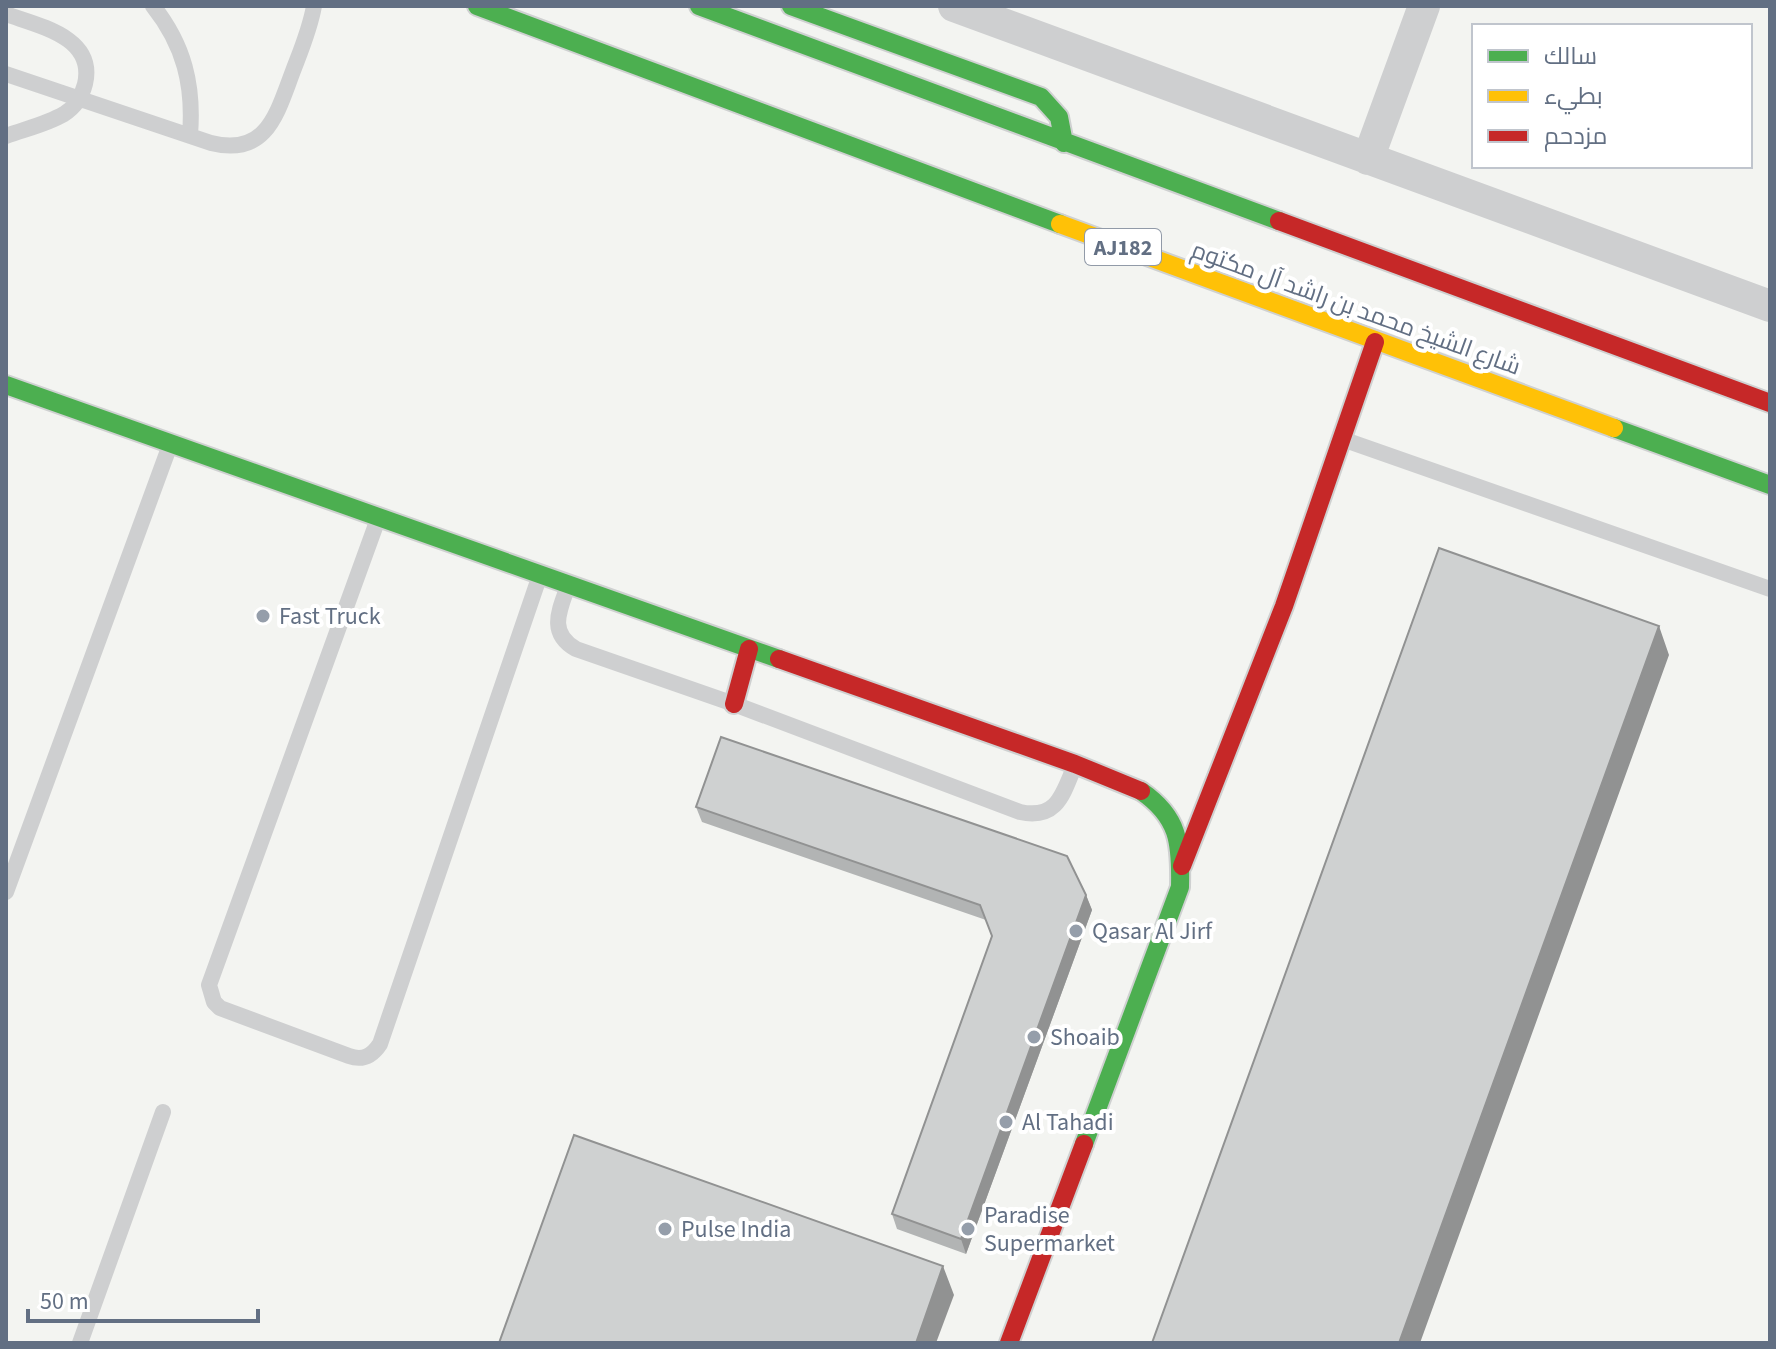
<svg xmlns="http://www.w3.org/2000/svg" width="1776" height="1349" font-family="'Source Sans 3',Cairo,sans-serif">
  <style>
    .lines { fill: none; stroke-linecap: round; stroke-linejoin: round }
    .fast-casing { stroke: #cfd1d1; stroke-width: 22 }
    .slow-casing { stroke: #cfd1d1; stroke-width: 22 }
    .jam-casing { stroke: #cfd1d1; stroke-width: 22 }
    .lane { stroke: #cecfd0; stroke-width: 16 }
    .street { stroke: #cecfd0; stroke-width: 32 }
    .fast { stroke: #4caf50; stroke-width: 18 }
    .slow { stroke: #ffc107; stroke-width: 18 }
    .jam { stroke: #c62828; stroke-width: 18 }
    .wall { fill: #b2b4b4 }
    .shaded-wall { fill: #919292 }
    .building { fill: #cfd1d1; stroke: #919292; stroke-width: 2 }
    .poi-dot { fill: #959eaa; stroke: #fff; stroke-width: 3 }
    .labels { text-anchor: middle; stroke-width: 8; stroke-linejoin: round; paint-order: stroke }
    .shield { fill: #fff; stroke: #919aa8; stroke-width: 2 }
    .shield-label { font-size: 22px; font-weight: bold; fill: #626f83 }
    .street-label { font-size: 24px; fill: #626f83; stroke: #fff }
    .poi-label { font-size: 24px; fill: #626f83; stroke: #fff; text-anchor: start }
  </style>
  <rect width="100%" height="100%" fill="#f3f4f1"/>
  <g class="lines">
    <defs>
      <path id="fast" d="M477,6L1060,224
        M699,6L1279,221
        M791,6L1041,97L1059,117L1064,143
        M6,385L779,659
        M1614,428L1770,485
        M1084,1144L1180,887C1181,843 1179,817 1141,791"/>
      <path id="slow" d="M1060,224L1614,428"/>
      <path id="jam" d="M1279,221L1770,403
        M779,659L1075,764L1141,791
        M734,704L749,649
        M1182,866L1284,606L1375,342
        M1009,1343L1084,1144"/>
    </defs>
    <use href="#fast" class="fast-casing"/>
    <use href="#slow" class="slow-casing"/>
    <use href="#jam" class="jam-casing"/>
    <path class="lane" d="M153,6C184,45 194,85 190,135
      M6,14C39,26 96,37 85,84C82,96 75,107 64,114C47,124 25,129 6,136
      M6,74L211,143C267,157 277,113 293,71C301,50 310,29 314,6
      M1345,440L1770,589
      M378,519L209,985L214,1002L220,1008L349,1056C363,1061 372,1056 380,1044L540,575
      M568,586C559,611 548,633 576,649L734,704L1020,812C1058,820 1063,793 1075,765
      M6,892L170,445
      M80,1343L163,1112"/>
    <path class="street" d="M954,6L1770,306
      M1368,159L1424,6"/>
    <use href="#fast" class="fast"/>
    <use href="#slow" class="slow"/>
    <use href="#jam" class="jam"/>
  </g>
  <path class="wall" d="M696,807L1086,895L1092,910L966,1254L897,1229L892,1214L992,937L986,920L702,822Z"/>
  <path class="shaded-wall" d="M1659,626L1669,655L1420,1343H1399Z
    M1086,895L1092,910L966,1254L961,1239Z
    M943,1266L954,1295L936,1343H916Z"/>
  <path class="building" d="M1439,548L1659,626L1399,1343H1152Z
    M721,737L1067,856L1086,895L961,1239L892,1214L992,936L980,905L696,807Z
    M574,1135L943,1266L916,1343H499Z"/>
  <g class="poi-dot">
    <circle cx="263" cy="616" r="8"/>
    <circle cx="1076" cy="931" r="8"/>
    <circle cx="1034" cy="1037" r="8"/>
    <circle cx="1006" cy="1122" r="8"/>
    <circle cx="665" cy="1229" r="8"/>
    <circle cx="968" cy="1229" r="8"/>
  </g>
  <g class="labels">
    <rect class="shield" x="1085" y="229" width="76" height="36" rx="6"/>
    <g class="shield-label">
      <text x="1123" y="255">AJ182</text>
    </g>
    <g class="street-label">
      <text transform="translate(1356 308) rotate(20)" y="8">شارع الشيخ محمد بن راشد آل مكتوم</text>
    </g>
    <g class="poi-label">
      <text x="279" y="624">Fast Truck</text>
      <text x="1092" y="939">Qasar Al Jirf</text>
      <text x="1050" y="1045">Shoaib</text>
      <text x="1022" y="1130">Al Tahadi</text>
      <text x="984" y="1223">Paradise<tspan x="984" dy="28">Supermarket</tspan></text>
      <text x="681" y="1237">Pulse India</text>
    </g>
  </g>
  <rect width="1776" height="1349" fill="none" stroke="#626f83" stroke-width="16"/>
  <rect x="1472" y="24" width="280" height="144" fill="#ffffff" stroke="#c0c5cd" stroke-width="2"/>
  <rect x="1488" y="50" width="40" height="12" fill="#4caf50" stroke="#c0c5cd" stroke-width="2"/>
  <text x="1544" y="64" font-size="24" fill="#626f83">سالك</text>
  <rect x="1488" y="90" width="40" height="12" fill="#ffc107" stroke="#c0c5cd" stroke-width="2"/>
  <text x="1544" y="104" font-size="24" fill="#626f83">بطيء</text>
  <rect x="1488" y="130" width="40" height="12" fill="#c62828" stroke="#c0c5cd" stroke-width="2"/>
  <text x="1544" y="144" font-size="24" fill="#626f83">مزدحم</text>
  <path d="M28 1309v12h230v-12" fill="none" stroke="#626f83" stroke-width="4"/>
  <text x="40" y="1309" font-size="24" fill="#626f83" stroke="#ffffff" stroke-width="6" paint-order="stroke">50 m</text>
</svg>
